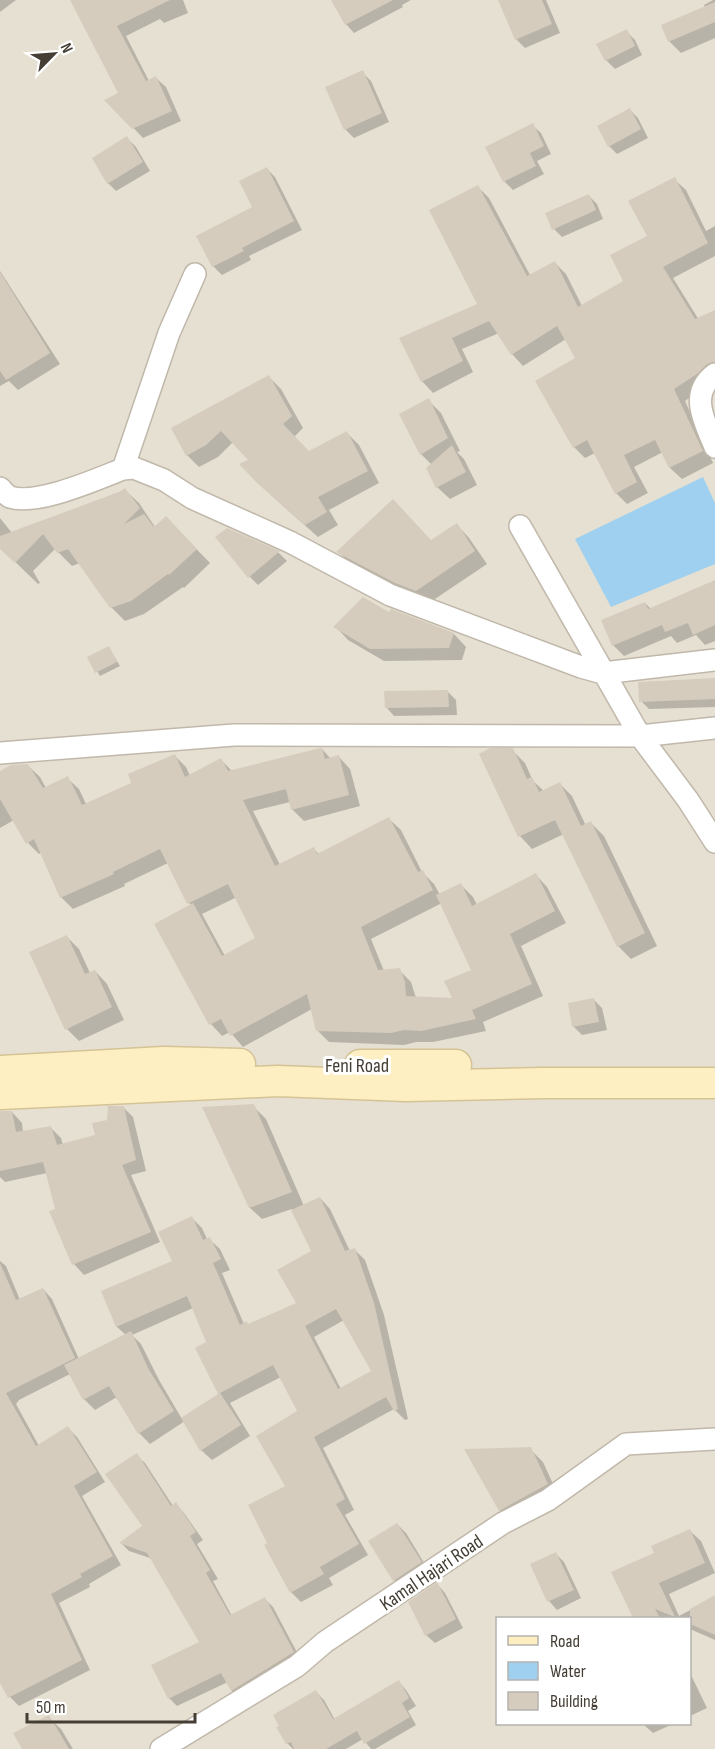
<svg xmlns="http://www.w3.org/2000/svg" width="715" height="1749" font-family="'Sofia Sans Condensed',sans-serif">
  <style>
    .residential { fill: #e6e0d2; fill-rule: evenodd }
    .water { fill: #a0d0ef }
    .shadow { fill: #0003; fill-rule: evenodd }
    .building { fill: #d6ccbd; fill-rule: evenodd }
    .lines { fill: none; stroke-linecap: round; stroke-linejoin: round }
    .minor-casing { stroke: #c0b8aa; stroke-width: 24 }
    .secondary-casing { stroke: #d5c396; stroke-width: 33 }
    .minor { stroke: #fff; stroke-width: 21 }
    .secondary { stroke: #feefc2; stroke-width: 30 }
    .labels { text-anchor: middle; stroke-width: 6; stroke-linejoin: round; paint-order: stroke }
    .street-label { font-size: 20px; fill: #443e34; stroke: #fff }
  </style>
  <rect width="100%" height="100%" fill="#f2eee4"/>
  <path class="residential" d="M0,0H715V1749H0ZM498,1618H690V1724H498Z"/>
  <path class="water" d="M703,477L715,503V564L611,607L575,539Z"/>
  <path class="shadow" d="M0,0H16L0,12Z
    M71,0H183L188,13L164,23L160,19L126,36L149,81L156,78L166,87L181,121L143,138L107,100L120,94Z
    M333,0H411L402,5L403,7L354,33L346,24Z
    M512,0H546L560,33L525,48L516,39Z
    M713,0H715V38L681,53L669,41L705,8L704,5Z
    M626,31L635,40L642,55L615,69L606,60Z
    M362,72L371,81L389,122L354,138L345,129Z
    M630,110L638,118L648,138L617,154L609,146Z
    M532,125L541,133L551,154L537,161L544,174L513,190L504,181Z
    M127,138L136,147L150,171L116,191L108,183Z
    M267,169L275,177L302,230L249,256L251,260L222,275L213,266L198,236L254,208Z
    M674,179L686,190L706,231L715,226V256L673,278L699,320L715,312V379L685,401L713,463L682,479L670,468L663,452L634,467L648,493L627,504L616,493L595,453L585,458L574,447L577,359L566,339L523,366L512,354L499,333L462,349L473,372L433,393L422,381L402,339L479,304L478,187L489,198L530,275L555,263L566,274L582,306L625,282L649,237Z
    M588,195L597,204L603,219L562,237L554,229Z
    M0,271L60,364L18,390L9,381L0,386Z
    M269,377L281,389L303,428L294,437L309,453L347,433L359,445L379,483L329,510L338,525L318,537L272,496L250,460L233,442L218,457L199,467L187,455Z
    M428,400L441,413L460,451L457,452L464,459L477,485L450,499L437,487L432,465L421,454Z
    M125,490L139,503L155,527L166,518L210,563L184,588L183,587L144,614L125,621L111,607L80,563L72,566L55,549L33,571L40,583L38,584L0,547V518L12,533Z
    M457,525L469,538L487,564L429,603L351,565L339,552L432,542Z
    M227,529L279,553L287,561L258,585L250,577Z
    M715,586V641L705,645L696,635L677,643L671,636L624,656L613,645L645,603L651,609Z
    M336,627L454,634L466,647L462,660L384,661L348,640Z
    M109,648L120,666L100,676L89,658Z
    M715,679V707L649,709L641,701Z
    M448,692L456,700L457,715L394,716L386,707Z
    M322,749L331,759L339,757L350,769L360,806L304,821L292,809L290,802L253,811L280,865L314,849L319,854L389,819L401,830L422,872L434,884L440,895L461,885L473,897L477,905L536,875L547,887L566,923L521,946L543,996L483,1022L486,1031L433,1042H416L404,1045L329,1042L317,1030L312,1009L243,1047L230,1032L222,1036L211,1024L156,925L191,906L168,863L124,884L125,886L73,909L61,897L41,853L39,854L28,843L14,820L0,828V773L27,765L40,777L46,788L67,778L79,789L86,804L133,783L174,755L186,767L190,776L221,760L233,772ZM237,897L257,938L225,956L202,914ZM442,903L473,970L454,1000L416,998L411,982L399,970L384,971L371,939Z
    M512,750L525,763L533,781L544,791L560,784L572,796L586,826L591,823L604,836L657,946L631,959L618,946L564,834L532,849L520,836Z
    M67,937L79,949L90,973L95,971L107,984L124,1020L79,1041L67,1029Z
    M594,1000L602,1008L607,1030L582,1035L574,1027L569,1004Z
    M253,1106L266,1119L304,1206L320,1198L330,1209L350,1251L355,1250L365,1260L384,1315L408,1419L405,1420L394,1409L323,1448L354,1510L345,1515L368,1555L329,1578L333,1585L301,1602L291,1592L269,1544L287,1487L299,1412L281,1377L230,1403L250,1436L212,1460L201,1450L185,1421L150,1444L139,1433L117,1397L95,1410L84,1399L70,1374L19,1400L16,1404L39,1446L68,1428L77,1437L105,1482L82,1496L121,1565L89,1584L90,1587L59,1603L90,1670L19,1706L10,1697L0,1679V1261L6,1266L20,1300L43,1289L52,1299L79,1359L126,1335L117,1327L103,1292L175,1262L191,1217L202,1228L207,1239H209L220,1249L230,1270L222,1273L244,1324L249,1326L298,1304L313,1252L292,1209L262,1219L249,1207ZM193,1308L208,1343L220,1394L182,1419L159,1380L141,1344L132,1335ZM344,1320L373,1371L341,1389L314,1337Z
    M123,1107L133,1117L146,1171L131,1175L160,1242L84,1275L74,1264L56,1210L47,1173L5,1182L0,1177V1114L12,1112L22,1123L23,1132L51,1128L61,1138L63,1145L97,1136L108,1121Z
    M530,1449L543,1462L559,1497L513,1523L500,1510Z
    M136,1455L145,1463L173,1506L176,1504L184,1513L203,1540L197,1544L218,1579L213,1581L232,1616L265,1599L273,1607L301,1660L240,1699L232,1691L228,1682L177,1706L169,1698L201,1643L153,1559L129,1551L121,1543L144,1526Z
    M397,1524L406,1533L429,1571L403,1588L394,1580L370,1541Z
    M690,1531L701,1541L715,1573L669,1594L679,1616L715,1597V1640L690,1629V1618H634L613,1573L655,1553Z
    M556,1554L564,1562L581,1598L557,1610L549,1601L532,1565Z
    M437,1584L445,1593L463,1628L435,1643L426,1635Z
    M690,1673L707,1708L690,1716Z
    M399,1682L406,1690L416,1706L408,1711L416,1725L375,1749H371L363,1739L346,1749H293L287,1743L316,1692L324,1700L335,1720Z
    M48,1717L61,1729L73,1749H24Z
    M643,1724H673L653,1733Z"/>
  <path class="building" d="M70,0H170L117,26L146,81L156,76L172,111L132,129L104,100L118,93Z
    M331,0H393L345,25Z
    M498,0H542L552,24L515,40Z
    M715,2V22L668,42L661,25Z
    M627,29L635,46L605,61L596,44Z
    M363,70L382,113L344,130L325,87Z
    M630,108L641,129L608,147L597,126Z
    M533,123L544,146L530,153L536,166L503,182L485,147Z
    M127,136L143,162L107,184L92,158Z
    M267,167L294,221L242,248L244,251L212,267L196,236L252,207L239,181Z
    M675,177L708,243L663,267L695,319L715,310V362L707,364L697,374L674,389L703,451L669,468L655,440L624,455L637,482L615,494L587,440L573,448L535,381L575,358L557,326L511,355L489,321L452,338L463,361L421,382L399,338L477,304L429,210L478,185L527,276L555,261L578,307L623,281L610,255L647,236L628,201Z
    M589,194L596,210L552,230L545,213Z
    M0,272L50,353L6,380L0,371Z
    M269,375L292,416L283,424L309,451L347,431L368,471L318,497L327,512L305,525L258,484L239,464L248,460L221,431L206,445L186,456L171,428Z
    M429,398L448,438L420,455L399,414Z
    M452,445L466,472L436,488L426,468Z
    M125,488L140,508L124,524L144,514L154,527L166,516L197,549L169,575L168,574L131,601L110,608L68,549L57,553L43,534L15,563L0,549V536L119,492Z
    M393,499L431,540L457,523L475,551L416,591L395,583L336,552Z
    M227,528L280,551L248,578L215,537Z
    M715,580V625L693,635L688,623L665,632L662,625L612,646L601,620L645,602L648,609Z
    M363,597L389,612L391,609L454,633L449,648L370,649L333,627Z
    M109,646L117,662L95,673L87,657Z
    M715,678V699L639,702L638,682Z
    M448,690L449,707L385,708L384,691Z
    M320,748H322L325,759L339,755L349,795L291,810L286,789L243,800L275,866L314,847L317,854L389,817L418,872L423,870L433,890L361,927L378,970L400,968L405,982L406,996L452,998L444,981L471,970L436,895L461,883L472,906L536,873L555,911L510,934L532,984L472,1010L476,1019L421,1031L404,1030L391,1033L316,1031L307,994L230,1036L221,1019L209,1025L154,924L193,903L222,956L255,938L228,884L187,904L160,849L113,872L114,874L60,898L34,839L26,844L0,799V771L11,765L28,764L43,788L68,776L82,805L131,783L128,774L175,754L185,777L221,758L228,771Z
    M490,748H513L527,779L532,777L539,792L560,782L581,826L591,821L645,933L617,947L555,820L518,837L479,754Z
    M67,935L85,974L95,970L112,1007L65,1030L29,952Z
    M594,998L599,1022L572,1027L568,1003Z
    M254,1104L292,1192L249,1208L202,1107Z
    M108,1106H124L136,1160L122,1165L151,1232L72,1265L49,1211L55,1209L43,1162L0,1171V1111H12L16,1132L51,1126L57,1145L95,1135L92,1123L107,1120Z
    M320,1197L345,1251L355,1248L374,1303L398,1409L394,1411L386,1397L314,1437L345,1499L336,1504L359,1544L320,1567L324,1574L290,1593L264,1545L267,1543L248,1505L285,1486L256,1436L297,1411L273,1365L220,1393L241,1425L200,1451L181,1418L218,1394L195,1348L206,1342L187,1296L116,1327L101,1291L172,1261L158,1232L192,1216L203,1240L210,1237L221,1259L213,1263L240,1325L246,1321L248,1324L296,1303L277,1270L311,1251L291,1210ZM336,1309L371,1371L338,1389L305,1326Z
    M0,1263L16,1300L43,1288L75,1358L6,1393L36,1446L68,1426L97,1472L74,1486L113,1556L80,1574L82,1577L51,1594L82,1660L8,1698L0,1683Z
    M131,1331L148,1368L174,1411L138,1434L109,1386L83,1400L64,1365Z
    M531,1447L548,1484L499,1511L464,1449Z
    M137,1453L171,1506L176,1502L196,1532L190,1536L210,1570L206,1573L230,1615L265,1597L294,1652L231,1691L221,1673L168,1699L151,1665L199,1642L147,1553L119,1543L142,1526L105,1474Z
    M397,1523L422,1562L393,1581L368,1541Z
    M690,1529L705,1563L659,1583L675,1617L655,1609L660,1618H633L611,1572L654,1553L651,1546Z
    M556,1552L574,1590L547,1602L530,1564Z
    M437,1582L456,1619L425,1636L408,1602Z
    M715,1595V1635L690,1624V1609Z
    M399,1680L409,1698L402,1703L410,1717L364,1744L357,1731L326,1749H294L291,1742L286,1744L276,1727L279,1726L273,1715L316,1690L333,1719Z
    M49,1715L69,1749H22L13,1733Z"/>
  <g class="lines">
    <defs>
      <path id="minor" d="M715,374C688,394 705,422 715,447
        M123,469L169,333L195,274
        M0,488C3,491 6,495 10,497C37,506 97,479 123,469L134,468L164,480L192,498L290,542L390,595L581,667L603,673L715,660
        M520,526L640,736L688,800L715,842
        M0,753L234,735L640,736L715,728
        M161,1749L297,1666L325,1642L503,1523L548,1500L626,1444L715,1439"/>
      <path id="secondary" d="M360,1065H456
        M0,1071L164,1062L240,1064
        M0,1094L278,1081L406,1086L543,1083H715"/>
    </defs>
    <use href="#minor" class="minor-casing"/>
    <use href="#secondary" class="secondary-casing"/>
    <use href="#minor" class="minor"/>
    <use href="#secondary" class="secondary"/>
  </g>
  <g class="labels">
    <g class="street-label">
      <text x="357" y="1072">Feni Road</text>
      <text transform="translate(431 1572) rotate(-34)" y="7">Kamal Hajari Road</text>
    </g>
  </g>
  <rect x="496" y="1617" width="195" height="108" fill="#ffffff" stroke="#b4b2ae" stroke-width="1.5"/>
  <rect x="508" y="1636" width="30" height="9" fill="#feefc2" stroke="#b4b2ae" stroke-width="1.5"/>
  <text x="550" y="1647" font-size="18" fill="#443e34">Road</text>
  <rect x="508" y="1662" width="30" height="18" fill="#a0d0ef" stroke="#b4b2ae" stroke-width="1.5"/>
  <text x="550" y="1677" font-size="18" fill="#443e34">Water</text>
  <rect x="508" y="1692" width="30" height="18" fill="#d6ccbd" stroke="#b4b2ae" stroke-width="1.5"/>
  <text x="550" y="1707" font-size="18" fill="#443e34">Building</text>
  <g transform="translate(54 54) rotate(65)" stroke="#ffffff" stroke-width="4.5" paint-order="stroke">
  <path d="M0-4.5L10 22L0 15L-10 22Z" fill="#443e34"/>
  <text y="-9" font-size="16" font-weight="bold" text-anchor="middle" fill="#443e34">N</text>
  </g>
  <path d="M27 1713v9h168v-9" fill="none" stroke="#443e34" stroke-width="3"/>
  <text x="36" y="1713" font-size="18" fill="#443e34" stroke="#ffffff" stroke-width="4.5" paint-order="stroke">50 m</text>
</svg>
